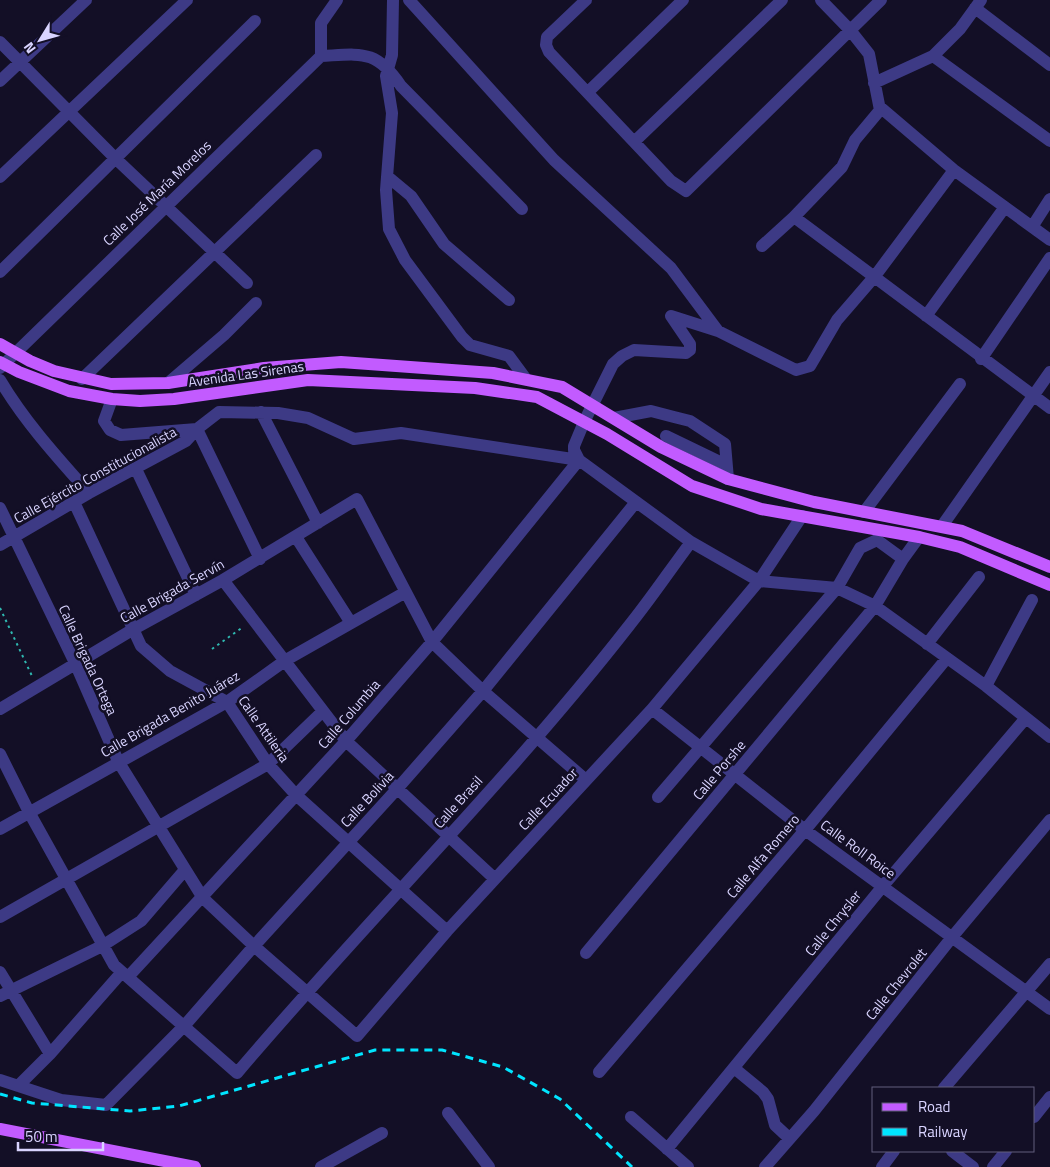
<svg xmlns="http://www.w3.org/2000/svg" width="1050" height="1167" font-family="'Titillium Web',sans-serif">
  <style>
    .lines { fill: none; stroke-linecap: round; stroke-linejoin: round }
    .path { stroke: #2fb8b0; stroke-width: 2; stroke-dasharray: 2.5 4; stroke-linecap: butt }
    .minor { stroke: #3d3a85; stroke-width: 12 }
    .major { stroke: #c25bff; stroke-width: 12 }
    .rail { stroke: #00e5ff; stroke-width: 3; stroke-dasharray: 8 6; stroke-linecap: butt }
    .labels { text-anchor: middle; stroke-width: 5; stroke-linejoin: round; paint-order: stroke }
    .street-label { font-size: 14px; fill: #d9d4ff; stroke: #130f26 }
  </style>
  <rect width="100%" height="100%" fill="#130f26"/>
  <g class="lines">
    <path class="path" d="M0,608L32,676
      M212,649L243,627"/>
    <path class="minor" d="M393,0L392,55L386,76L392,113L386,190L389,229L405,260L462,337L470,345L509,356L526,379
      M409,0L554,160L671,268L718,331
      M586,0L547,37L546,45L549,52L671,181L686,191L881,0
      M821,0L850,30L869,54L880,110
      M975,8L1050,65
      M0,42L115,158L247,283
      M321,56C362,54 376,49 401,86L522,209
      M321,56V23L337,0
      M933,56L1050,141
      M0,81L86,0
      M874,83L933,56L960,29L981,0
      M588,92L683,0
      M880,110V107L954,170L1050,240
      M635,141L782,0
      M387,176L411,196L444,244L509,300
      M0,177L187,0
      M794,217L842,167L855,140L880,110
      M1032,227L1050,199
      M762,246L794,217L1050,408
      M0,272L255,21
      M926,316L1005,207
      M981,359L1050,258
      M0,368L321,56
      M82,379L316,155
      M0,380C25,422 57,457 89,493
      M168,383L224,335L256,303
      M112,399L104,421L110,430L121,435L197,429L260,559
      M261,412L318,523
      M614,418L651,411L674,417L690,421L725,444L728,479
      M666,436L726,465
      M579,460L574,450V446L584,422L613,364L622,356L634,350L686,353L690,350V344L671,316L718,331L796,370L810,366L837,320L875,276L954,170
      M136,469L196,595
      M74,502L141,646L170,671L227,702L268,764L296,795L447,931
      M0,508L76,665L118,761L203,898L254,946L357,1036L447,931L652,709L759,581L802,516
      M864,512L960,384
      M942,526L1050,372
      M296,537L351,623
      M0,545L89,493L186,441L197,429L219,412L278,413L308,418L354,439L401,433L579,460L691,542L759,581L837,588L875,606L986,686L1050,737
      M223,580L346,741L495,879
      M927,644L979,577
      M986,686L1032,600
      M0,709L132,630L223,580L357,499L432,642L483,691L586,780
      M652,709L805,830L1050,1009
      M0,754L29,812L114,965L237,1073C365,922 506,783 628,627C650,600 670,570 691,542
      M658,797L837,588L860,548L877,540L903,559
      M0,829L227,702L286,660L404,593
      M0,917L268,764L323,711
      M586,953L875,606L903,559L919,537
      M0,972L50,1054
      M128,977L346,741L432,642L579,460
      M0,996L102,946L141,921L184,871
      M734,1068L763,1092L768,1099L775,1125L789,1138
      M599,1072L805,830L947,658
      M0,1080L61,1100L106,1105L185,1025L254,946L397,789L483,691L636,502
      M18,1086L50,1054L122,972
      M944,1088L1050,964
      M448,1113L489,1167
      M631,1117L688,1167
      M1034,1117L1050,1097
      M667,1149L883,886L1025,719
      M952,1151L973,1167
      M321,1167L382,1133
      M765,1167L814,1111L953,936L1050,820
      M882,1167L894,1151
      M993,1167L1006,1151"/>
    <path class="major" d="M0,344L30,361L54,371L111,384L168,383L264,368L341,362L493,373L562,387L661,447L728,479L814,502L962,531L1050,567
      M0,362L19,372L69,391L112,399L140,401L174,399L308,380L475,388L537,397L607,434L692,486L761,509L919,537L960,547L1050,585
      M0,1129L195,1167"/>
    <path class="rail" d="M0,1094L32,1103L130,1111L179,1106L375,1050H442L503,1067L560,1099L632,1167"/>
  </g>
  <g class="labels">
    <g class="street-label">
      <text transform="translate(157 193) rotate(-44)" y="5">Calle José María Morelos</text>
      <text transform="translate(246 374) rotate(-8)" y="5">Avenida Las Sirenas</text>
      <text transform="translate(95 475) rotate(-29)" y="5">Calle Ejército Constitucionalista</text>
      <text transform="translate(172 591) rotate(-29)" y="5">Calle Brigada Servín</text>
      <text transform="translate(88 660) rotate(65)" y="5">Calle Brigada Ortega</text>
      <text transform="translate(170 714) rotate(-30)" y="5">Calle Brigada Benito Juárez</text>
      <text transform="translate(349 714) rotate(-49)" y="5">Calle Columbia</text>
      <text transform="translate(264 729) rotate(55)" y="5">Calle Attileria</text>
      <text transform="translate(719 770) rotate(-50)" y="5">Calle Porshe</text>
      <text transform="translate(367 799) rotate(-47)" y="5">Calle Bolivia</text>
      <text transform="translate(548 799) rotate(-47)" y="5">Calle Ecuador</text>
      <text transform="translate(458 802) rotate(-48)" y="5">Calle Brasil</text>
      <text transform="translate(858 849) rotate(36)" y="5">Calle Roll Roice</text>
      <text transform="translate(763 856) rotate(-50)" y="5">Calle Alfa Romero</text>
      <text transform="translate(833 923) rotate(-51)" y="5">Calle Chrysler</text>
      <text transform="translate(896 984) rotate(-51)" y="5">Calle Chevrolet</text>
    </g>
  </g>
  <rect x="872" y="1087" width="162" height="65" fill="#130f26" stroke="#625e7d"/>
  <rect x="882" y="1103" width="25" height="8" fill="#c25bff" stroke="#625e7d"/>
  <text x="918" y="1112" font-size="15" fill="#d9d4ff">Road</text>
  <rect x="882" y="1128" width="25" height="8" fill="#00e5ff" stroke="#625e7d"/>
  <text x="918" y="1137" font-size="15" fill="#d9d4ff">Railway</text>
  <g transform="translate(40 40) rotate(233)" stroke="#130f26" stroke-width="4" paint-order="stroke">
  <path d="M0-4L9 19L0 12L-9 19Z" fill="#d9d4ff"/>
  <text y="-8" font-size="14" font-weight="bold" text-anchor="middle" fill="#d9d4ff">N</text>
  </g>
  <path d="M18 1142v8h85v-8" fill="none" stroke="#d9d4ff" stroke-width="2.5"/>
  <text x="25" y="1142" font-size="15" fill="#d9d4ff" stroke="#130f26" stroke-width="4" paint-order="stroke">50 m</text>
</svg>
